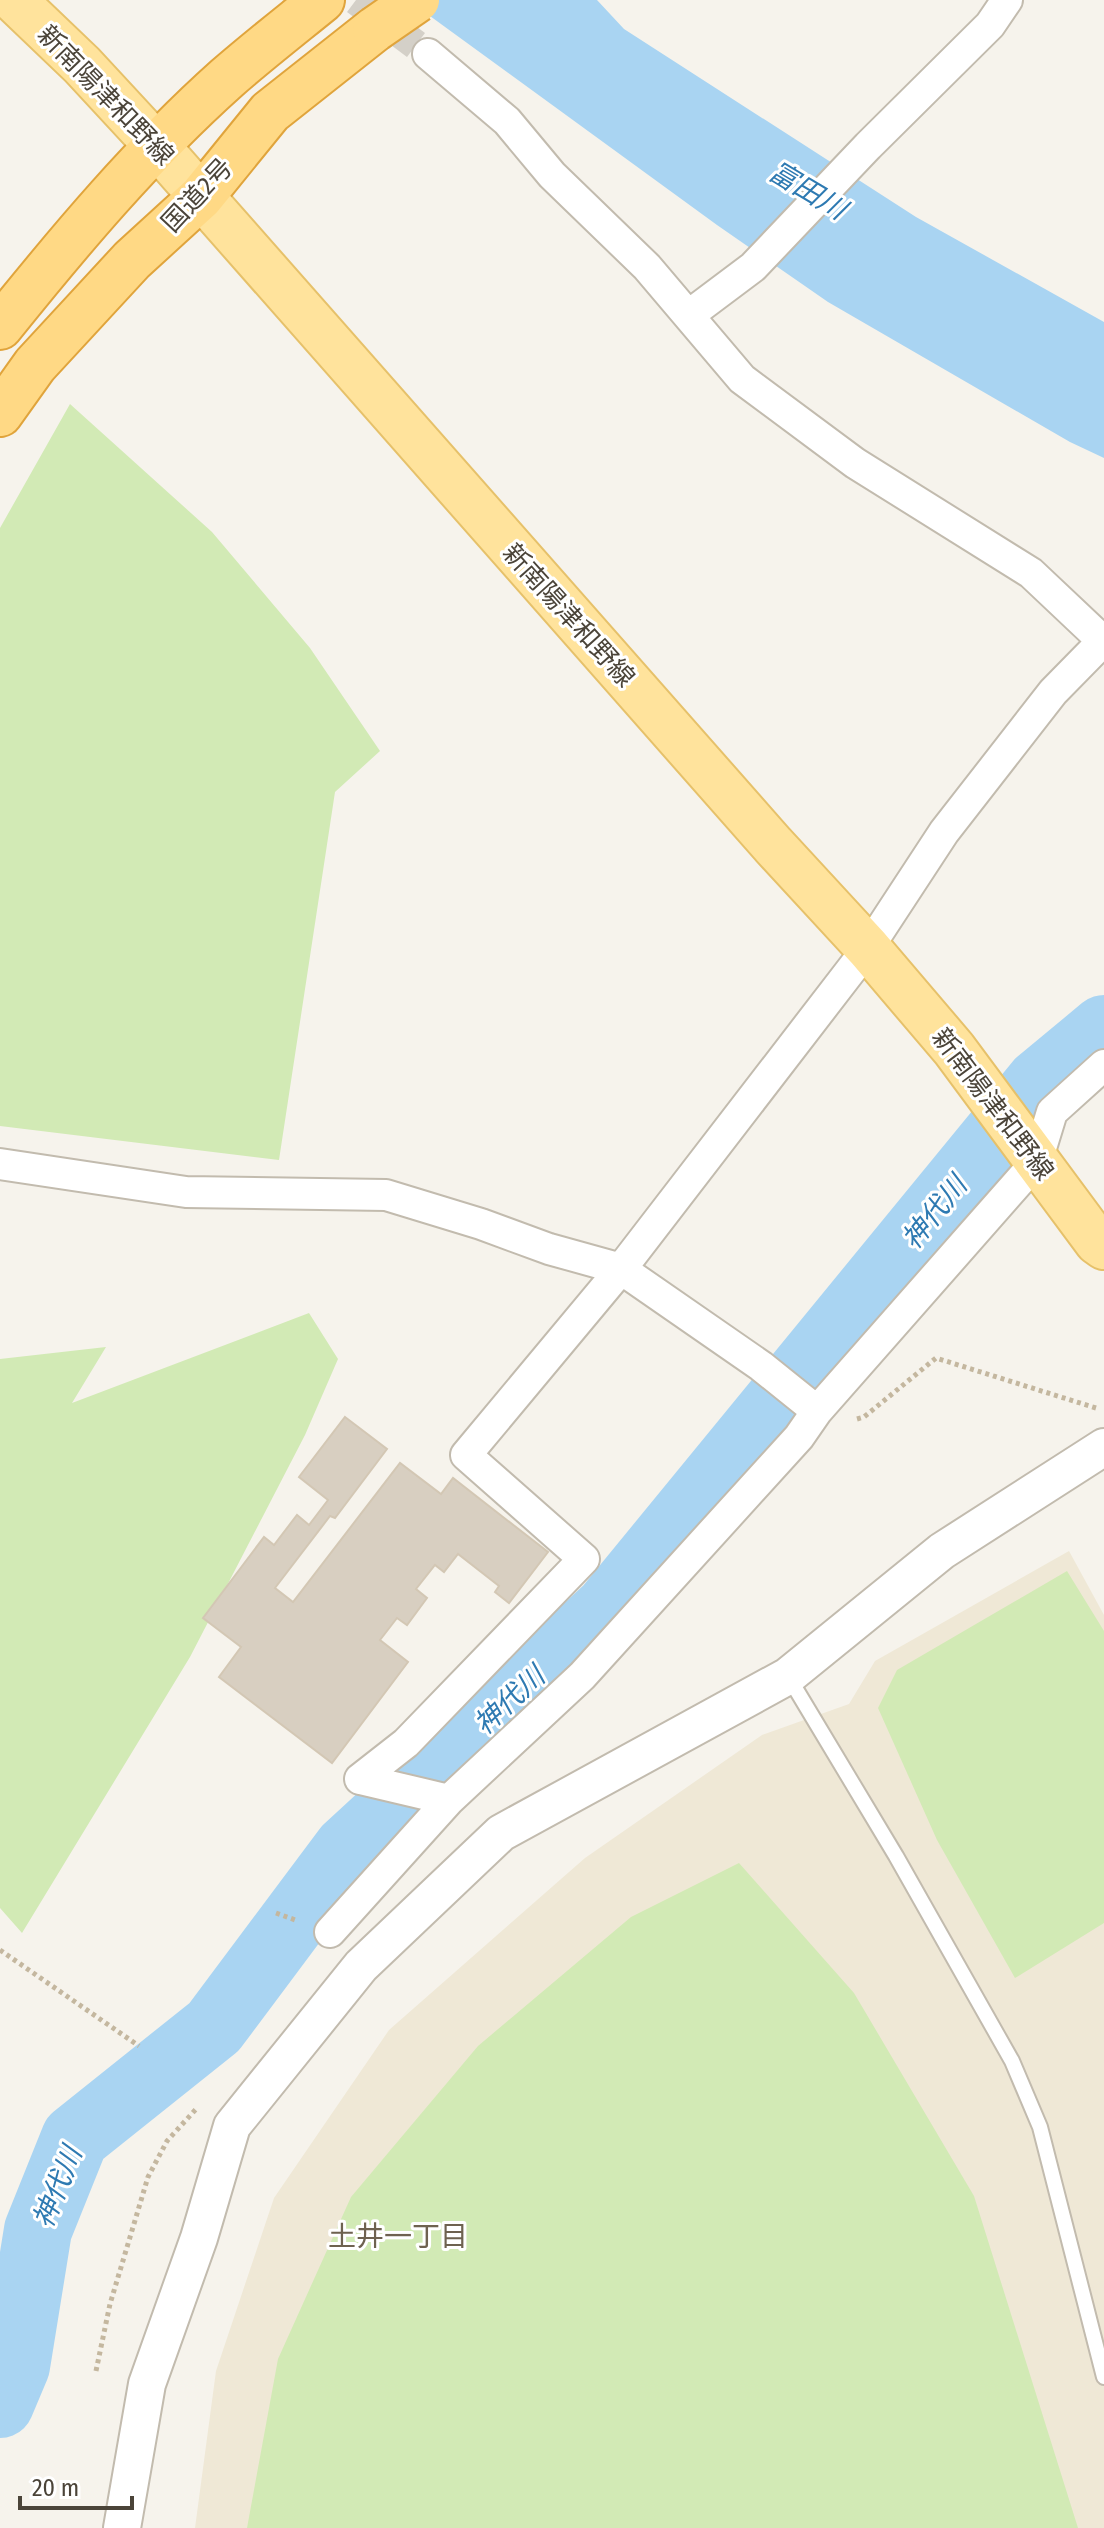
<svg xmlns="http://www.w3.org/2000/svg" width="1104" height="2528" font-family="'Fira Sans Condensed','Noto Sans JP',sans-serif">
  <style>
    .education { fill: #efe8d6 }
    .green { fill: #d2eab5 }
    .water { fill: #a9d4f2 }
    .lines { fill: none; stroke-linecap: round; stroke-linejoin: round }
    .river { stroke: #a9d4f2; stroke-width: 68 }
    .building { fill: #d8cfc1; stroke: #d3c7b4; stroke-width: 2 }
    .minor-tunnel { stroke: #d4d0c8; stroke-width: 30; stroke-dasharray: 30 15; stroke-linecap: butt }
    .service-casing { stroke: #c2bbae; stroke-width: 18 }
    .minor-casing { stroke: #c2bbae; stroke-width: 34 }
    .tertiary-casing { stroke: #c2bbae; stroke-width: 40 }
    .primary-casing { stroke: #e6c16a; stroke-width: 48 }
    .trunk-casing { stroke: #e0a43c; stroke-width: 48 }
    .path { stroke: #c4b79f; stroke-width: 5; stroke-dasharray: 4 4; stroke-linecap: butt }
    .service { stroke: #fff; stroke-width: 14 }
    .minor { stroke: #fff; stroke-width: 30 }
    .tertiary { stroke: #fff; stroke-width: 36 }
    .primary { stroke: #ffe39c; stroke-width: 44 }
    .trunk { stroke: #ffd985; stroke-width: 44 }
    .trunk-bridge-casing { stroke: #e0a43c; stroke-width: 48; stroke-linecap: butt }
    .trunk-bridge { stroke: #ffd985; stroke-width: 44 }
    .labels { text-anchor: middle; stroke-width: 6; stroke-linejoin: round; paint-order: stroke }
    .street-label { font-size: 26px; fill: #4b4439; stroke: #fff }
    .water-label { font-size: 28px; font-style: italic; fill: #2e7ab2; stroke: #fff }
    .neighbourhood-label { font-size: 28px; fill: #6e6250; stroke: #fff }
  </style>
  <rect width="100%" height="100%" fill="#f6f3ec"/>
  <path class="education" d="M1069,1551L1104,1615V2528H195L216,2371L274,2198L389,2030L585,1858L762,1735L849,1704L875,1661Z"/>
  <path class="green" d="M70,404L212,532L310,648L380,751L335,792L279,1160L0,1126V528Z
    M309,1313L338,1359L305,1435L190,1657L22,1933L0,1908V1359L106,1347L72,1403Z
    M1067,1571L1104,1631V1923L1015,1978L937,1840L878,1708L897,1670Z
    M739,1863L854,1993L974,2196L1078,2528H247L278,2359L351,2197L478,2046L631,1917Z"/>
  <path class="water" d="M408,0H597L624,29L916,217L1104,322V458L1070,442L828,302L717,225Z"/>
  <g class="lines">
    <path class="river" d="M0,2404L16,2366L38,2230L75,2138L214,2027L347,1849L608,1609L1039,1083L1104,1029"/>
  </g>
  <path class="building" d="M345,1417L387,1449L335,1518L330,1516L275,1588L293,1602L400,1463L441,1494L453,1478L548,1552L509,1603L495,1592L499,1586L458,1554L444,1572L435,1565L416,1589L427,1598L407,1625L397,1618L380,1640L408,1662L332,1763L219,1677L241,1647L203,1618L264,1537L274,1545L297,1515L309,1525L328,1500L299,1477Z"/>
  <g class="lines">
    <path class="minor-tunnel" d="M356,0L428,54"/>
    <defs>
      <path id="service" d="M788,1676L896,1856L1012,2061L1040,2127L1104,2377"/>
      <path id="minor" d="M428,54L507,121L552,175L647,267L742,379L855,463L1031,573L1104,642
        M689,315L753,267L868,146L990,25L1007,0
        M0,1164L186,1192L386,1195L481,1224L549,1249L621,1269L761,1366L817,1411
        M360,1779L406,1743L584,1559L466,1455L621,1269L868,948L944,832L1053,692L1103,641
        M360,1779L449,1800
        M330,1932L449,1800L582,1676L799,1437L817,1411L1037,1161L1052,1112L1104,1065"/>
      <path id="tertiary" d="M122,2528L147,2384L199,2238L232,2126L361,1966L501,1833L788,1676L942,1551L1104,1447"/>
      <path id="primary" d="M14,0L82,65L157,146L773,845L868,948L954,1049L1097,1242L1104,1247"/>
      <path id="trunk" d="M0,327C70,240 143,153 227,78C258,51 290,26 322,0
        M0,414L35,365L132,260L201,197L270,112L375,29"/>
    </defs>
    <use href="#service" class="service-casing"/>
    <use href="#minor" class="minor-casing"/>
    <use href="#tertiary" class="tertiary-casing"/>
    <use href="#primary" class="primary-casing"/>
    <use href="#trunk" class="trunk-casing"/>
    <path class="path" d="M857,1419L864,1417L936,1358L1096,1408
      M276,1913L298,1921
      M0,1950L139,2046
      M96,2371L110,2304L148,2177L167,2141L197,2108"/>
    <use href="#service" class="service"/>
    <use href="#minor" class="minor"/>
    <use href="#tertiary" class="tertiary"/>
    <use href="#primary" class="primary"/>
    <use href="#trunk" class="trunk"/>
    <defs>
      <path id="trunk-bridge" d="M375,29L417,0"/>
    </defs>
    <use href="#trunk-bridge" class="trunk-bridge-casing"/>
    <use href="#trunk-bridge" class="trunk-bridge"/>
  </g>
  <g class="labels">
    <g class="street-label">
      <text transform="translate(106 95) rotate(46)" y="9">新南陽津和野線</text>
      <text transform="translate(197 195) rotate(-47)" y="9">国道2号</text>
      <text transform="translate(569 615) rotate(48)" y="9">新南陽津和野線</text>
      <text transform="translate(993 1104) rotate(53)" y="9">新南陽津和野線</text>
    </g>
    <g class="water-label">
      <text transform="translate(808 190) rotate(31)" y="10">富田川</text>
      <text transform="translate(934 1212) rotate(-51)" y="10">神代川</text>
      <text transform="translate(509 1700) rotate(-43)" y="10">神代川</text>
      <text transform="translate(57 2187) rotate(-68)" y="10">神代川</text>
    </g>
    <g class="neighbourhood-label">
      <text x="398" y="2246">土井一丁目</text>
    </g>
  </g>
  <path d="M20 2496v12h112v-12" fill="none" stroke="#4b4439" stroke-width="4"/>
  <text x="32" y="2496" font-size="24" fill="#4b4439" stroke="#ffffff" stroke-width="6" paint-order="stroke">20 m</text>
</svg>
